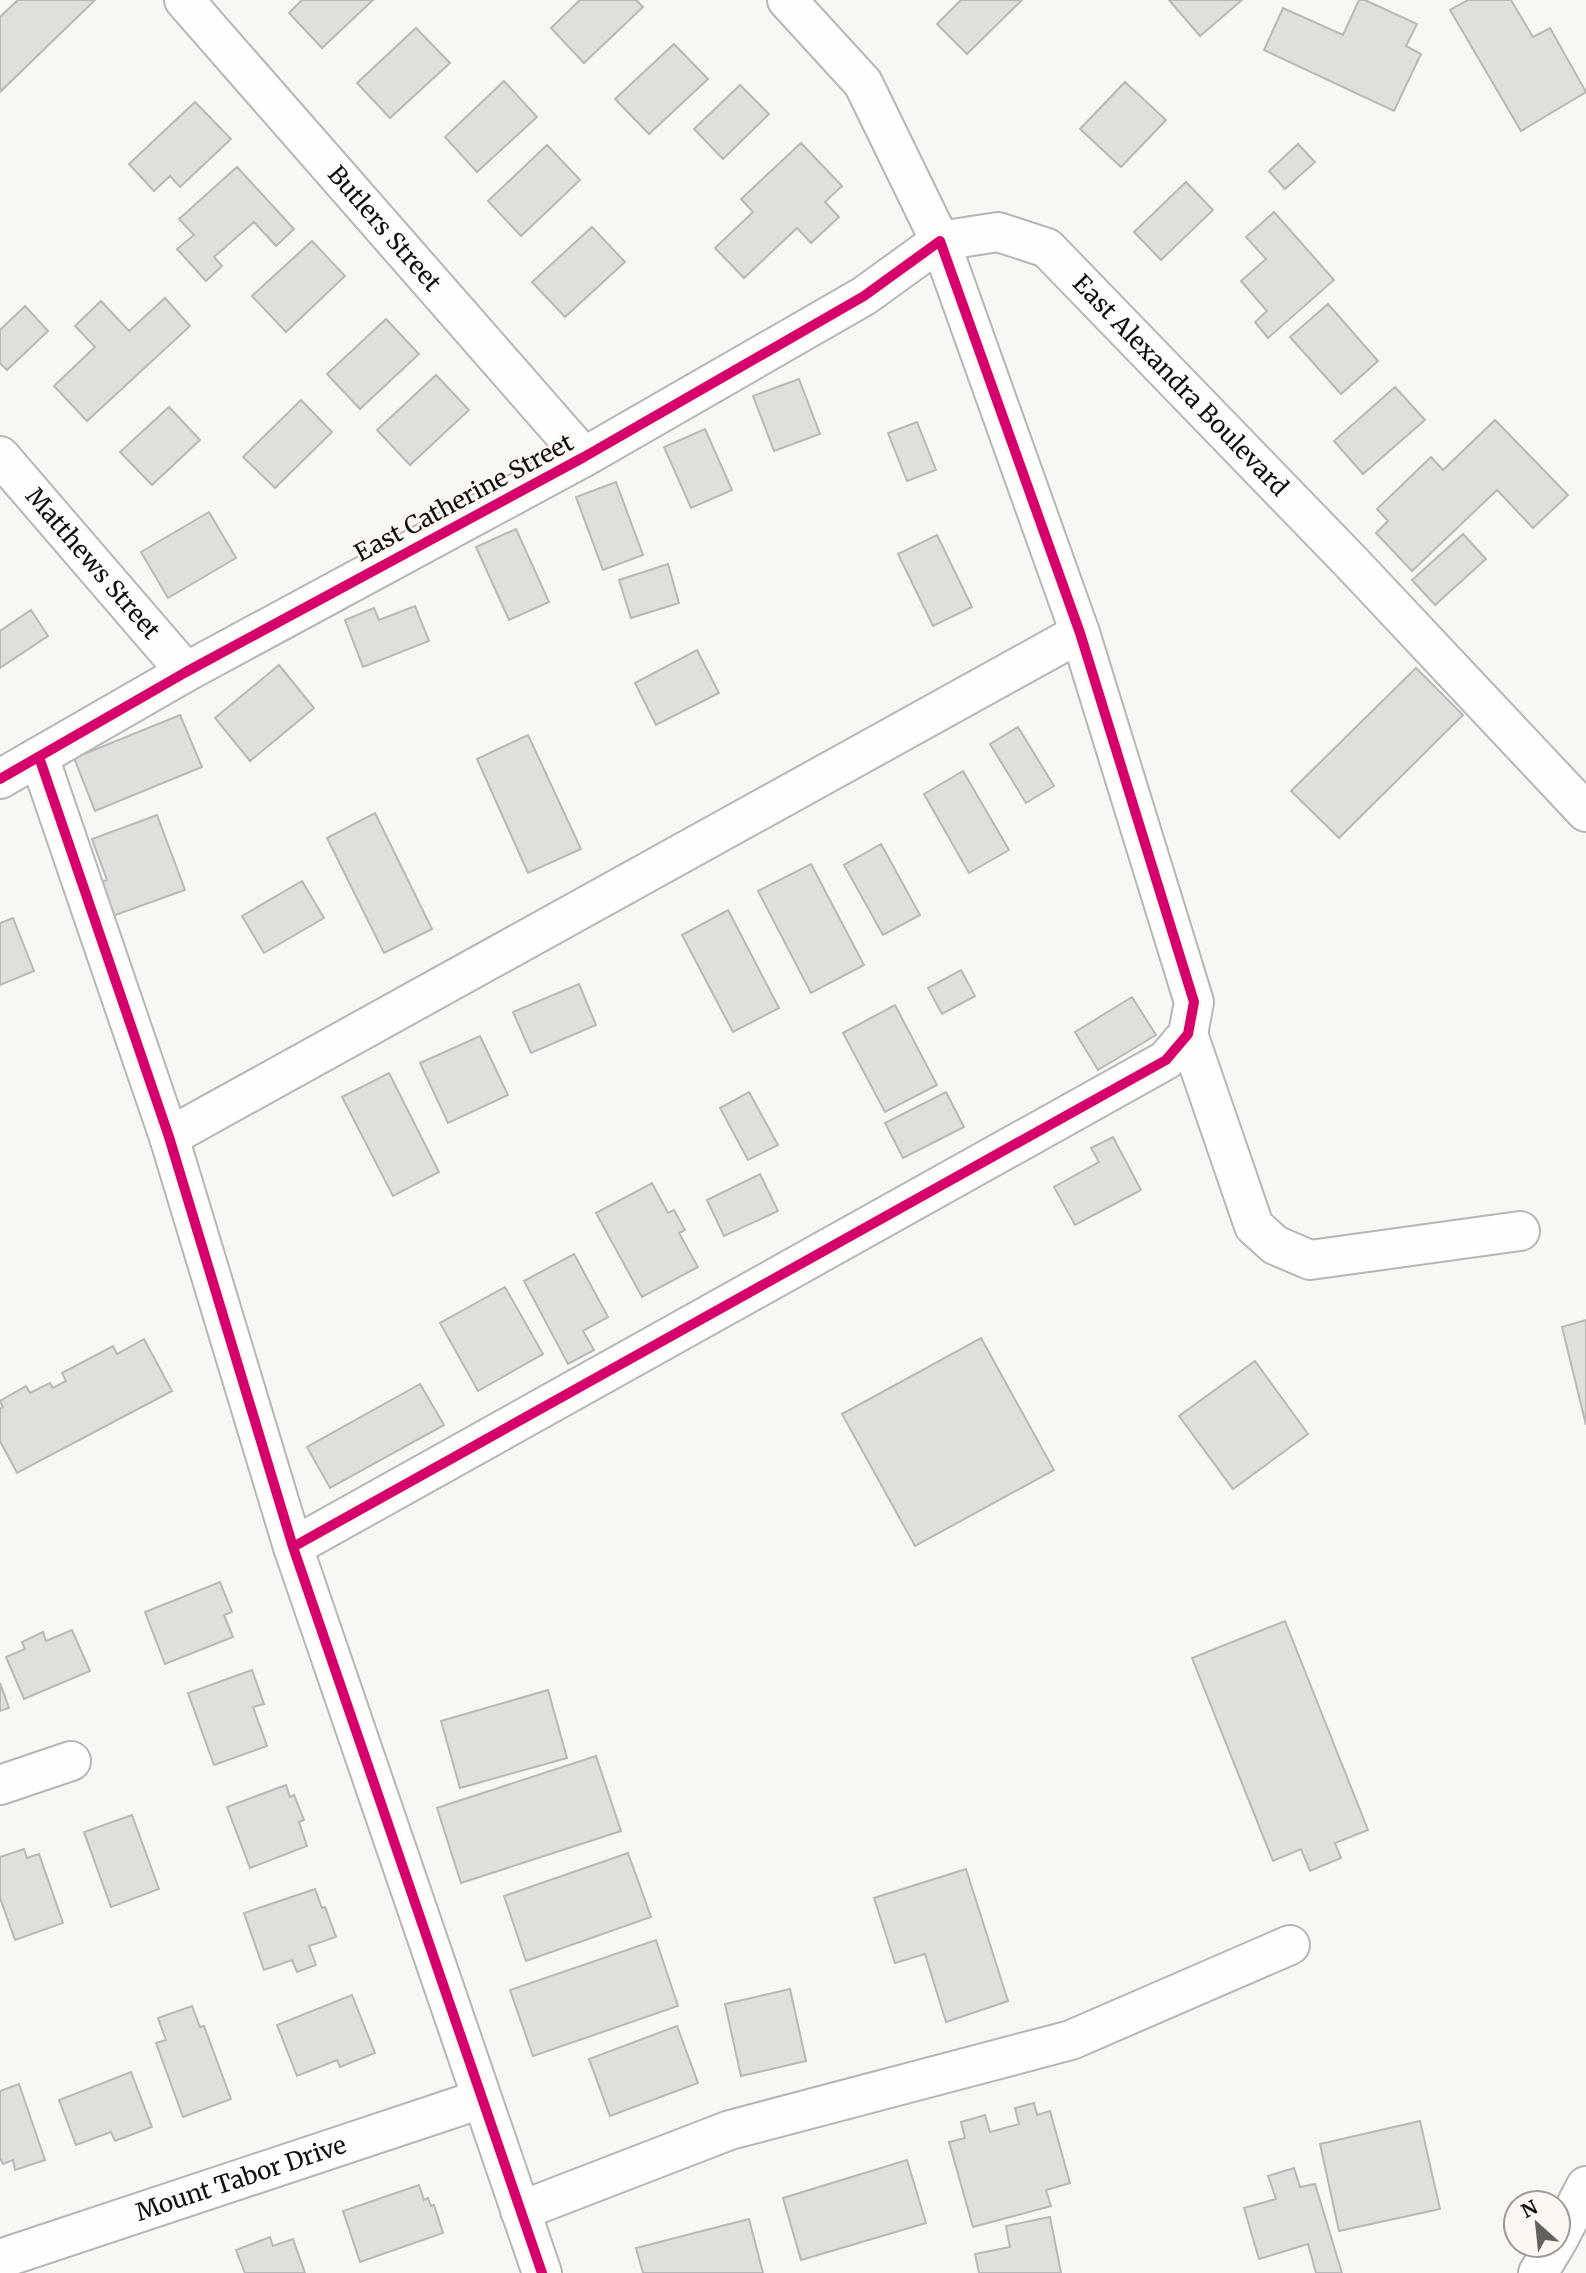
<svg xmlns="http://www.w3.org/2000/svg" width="1586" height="2273" font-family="Merriweather,serif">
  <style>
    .building { fill: #e1dfdc; stroke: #bab8b6; stroke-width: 2 }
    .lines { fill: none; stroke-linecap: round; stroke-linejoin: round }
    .minor-casing { stroke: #b8b6b4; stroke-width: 42 }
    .major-casing { stroke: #b8b6b4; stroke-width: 42 }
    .minor { stroke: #fefefd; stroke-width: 38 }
    .major { stroke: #fefefd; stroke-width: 38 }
    .cycleway-casing { stroke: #fcf7f1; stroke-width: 15 }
    .cycleway { stroke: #d6006c; stroke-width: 10 }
    .labels { text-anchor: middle; stroke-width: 5; stroke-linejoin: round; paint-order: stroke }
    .street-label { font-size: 24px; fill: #11100e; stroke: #fcf7f1 }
  </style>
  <rect width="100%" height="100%" fill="#f9f7f4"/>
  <path class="building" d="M18,0H95L0,92V17Z
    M302,0H373L322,48L289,13Z
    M580,0H636L643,7L584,63L551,28Z
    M961,0H1022L967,54L937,24Z
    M1169,0H1242L1200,36Z
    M1359,0H1365L1417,24L1406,46L1421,54L1394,111L1264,50L1283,8L1343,35Z
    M1468,0H1511L1533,37L1550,28L1586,92L1521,131L1450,10Z
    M416,28L450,63L390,118L357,83Z
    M674,44L708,79L649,134L615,99Z
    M504,81L537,117L477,172L445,137Z
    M1125,82L1166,120L1121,167L1080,129Z
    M740,85L769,114L723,159L694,129Z
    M195,102L231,139L180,187L170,176L154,191L129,164Z
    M801,143L842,186L825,202L839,217L811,243L797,228L744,278L715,248L753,212L741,199Z
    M1298,144L1315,162L1285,189L1269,171Z
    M547,145L580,180L521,236L488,201Z
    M237,167L294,229L276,246L254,222L214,257L222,266L206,281L177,249L194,235L179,219Z
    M1186,182L1213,210L1161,260L1134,232Z
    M1274,212L1334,280L1268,338L1255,322L1267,311L1241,281L1266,259L1246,237Z
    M592,227L625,262L565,317L532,282Z
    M312,241L345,276L286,332L252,296Z
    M165,298L190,326L87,421L54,386L95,347L75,326L101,301L129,331Z
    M1328,304L1378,361L1341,394L1290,337Z
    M25,306L48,331L7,370L0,363V330Z
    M386,319L419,354L360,409L327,374Z
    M436,375L469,410L410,465L377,430Z
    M799,379L820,434L774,451L753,396Z
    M1395,387L1425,420L1363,474L1334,441Z
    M301,400L332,432L275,488L243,457Z
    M169,407L200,440L152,485L120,452Z
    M1495,420L1568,495L1533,528L1497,490L1412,571L1376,533L1388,521L1377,509L1431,457L1443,470Z
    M917,422L936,470L907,481L888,433Z
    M705,429L732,490L691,508L664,447Z
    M616,482L643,555L603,570L576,497Z
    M209,512L236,558L168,598L141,552Z
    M516,529L549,602L509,620L476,547Z
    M1463,534L1486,559L1435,605L1412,580Z
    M937,535L972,607L933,626L898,554Z
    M668,564L679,603L631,618L619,580Z
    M415,606L429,641L363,667L345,620L374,608L379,620Z
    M31,610L48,636L0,668V631Z
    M697,650L719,693L656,725L635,683Z
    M279,665L314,708L250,761L215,718Z
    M1416,668L1463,715L1339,838L1291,791Z
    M180,715L202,767L95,811L74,758Z
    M1018,727L1054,786L1026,803L990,744Z
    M528,735L581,849L528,873L477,759Z
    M963,771L1009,850L969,873L924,794Z
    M375,813L432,929L384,953L327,838Z
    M157,815L185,890L107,918L95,884L107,880L92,839Z
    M881,844L920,915L883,935L844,865Z
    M811,864L864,965L811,993L758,891Z
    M302,881L324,918L264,953L242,916Z
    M728,910L779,1008L733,1032L682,935Z
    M13,918L34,971L0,985V923Z
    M961,970L975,996L942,1014L928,988Z
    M579,984L596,1025L531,1053L513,1012Z
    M1132,997L1156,1035L1098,1070L1075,1032Z
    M895,1005L937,1085L885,1112L843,1033Z
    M480,1036L508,1095L448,1123L420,1063Z
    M389,1073L439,1172L393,1196L342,1097Z
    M749,1092L778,1145L748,1160L720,1108Z
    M946,1092L964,1127L903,1158L885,1123Z
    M1113,1137L1141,1190L1075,1225L1054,1187L1099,1162L1091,1148Z
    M760,1174L778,1211L724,1236L707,1200Z
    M652,1183L668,1213L674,1210L685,1230L679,1233L698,1267L642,1297L596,1213Z
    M574,1254L608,1317L583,1331L594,1350L568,1364L524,1281Z
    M505,1287L543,1354L478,1391L440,1323Z
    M1586,1320V1425L1562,1327Z
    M981,1338L1054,1470L915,1546L842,1414Z
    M144,1339L172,1391L17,1473L0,1441V1409L3,1407L0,1401L26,1386L30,1393L50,1383L53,1388L66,1381L62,1373L113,1346L117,1354Z
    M1255,1361L1308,1434L1233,1489L1179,1416Z
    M420,1384L444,1425L330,1488L307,1447Z
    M220,1582L232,1612L224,1615L233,1637L165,1664L145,1612Z
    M1285,1621L1368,1830L1335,1843L1341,1858L1310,1871L1301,1849L1273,1861L1192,1658Z
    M72,1630L90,1671L24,1699L6,1657L25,1649L22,1642L43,1632L46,1641Z
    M252,1670L264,1704L253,1707L267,1746L214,1765L188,1693Z
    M0,1683L9,1708L0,1711Z
    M548,1690L567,1758L460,1788L441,1721Z
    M596,1756L621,1831L461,1883L437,1808Z
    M286,1785L290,1797L294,1795L304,1820L299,1822L307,1846L250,1868L227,1807Z
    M132,1815L159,1889L111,1907L84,1832Z
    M24,1849L27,1858L39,1854L63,1923L15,1940L0,1898V1857Z
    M628,1853L651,1917L526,1961L504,1896Z
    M966,1869L1008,2001L946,2022L925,1954L895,1963L874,1898Z
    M315,1889L322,1908L325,1907L336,1937L309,1946L316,1965L297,1972L292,1960L264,1970L244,1913Z
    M656,1940L678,2006L533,2056L510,1990Z
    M790,1989L806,2061L741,2076L725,2004Z
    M352,1995L375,2053L340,2067L337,2060L297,2076L277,2025Z
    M192,2006L200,2027L204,2026L231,2099L183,2117L156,2043L166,2040L158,2018Z
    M677,2026L698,2083L610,2116L589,2059Z
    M131,2072L152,2127L115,2141L111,2132L76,2145L59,2100Z
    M19,2084L45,2160L15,2170L13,2160L3,2164L0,2158V2091Z
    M1034,2103L1037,2115L1050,2111L1070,2183L1046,2190L1051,2206L973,2227L949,2142L965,2138L961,2122L985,2115L990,2132L1019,2124L1015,2108Z
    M1420,2121L1440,2209L1339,2231L1320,2144Z
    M907,2160L926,2223L801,2260L783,2198Z
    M1294,2168L1300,2187L1315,2184L1342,2273H1316L1308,2244L1259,2259L1244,2208L1276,2199L1268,2176Z
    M419,2185L424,2200L428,2198L431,2206L434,2205L443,2233L360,2262L343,2211Z
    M1050,2217L1061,2273H979L975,2254L1010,2247L1006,2226Z
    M749,2219L763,2273H643L636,2248Z
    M270,2237L273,2246L293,2239L305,2273H245L236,2250Z"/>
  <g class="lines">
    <defs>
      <g id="minor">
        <path id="s1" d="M184,0L584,457"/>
        <path id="s2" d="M787,0L863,83L940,241L998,232L1047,248L1351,562L1586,812"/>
        <path id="s3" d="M0,456L186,672"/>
        <path d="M39,757L169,1137L293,1547L542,2273"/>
        <path d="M0,779L186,672L584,457L864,296L940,241L1080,633L1194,1002L1188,1034L1166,1060L293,1547"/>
        <path d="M1188,1034L1254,1226L1275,1245L1310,1260L1520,1231"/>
        <path d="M169,1137L1080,633"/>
        <path d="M0,1785L71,1761"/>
        <path d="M520,2211L730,2130L1071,2040L1290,1945"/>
        <path id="s4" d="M0,2259L481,2099"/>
      </g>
      <path id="major" d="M1558,2240L1586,2186
        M1538,2273L1555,2245"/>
    </defs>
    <use href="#minor" class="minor-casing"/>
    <use href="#major" class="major-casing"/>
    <use href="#minor" class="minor"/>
    <use href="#major" class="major"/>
    <defs>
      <path id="cycleway" d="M39,757L169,1137L293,1547L542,2273
        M0,779L186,672L584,457L864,296L940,241L1080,633L1194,1002L1188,1034L1166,1060L293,1547"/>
    </defs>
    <use href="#cycleway" class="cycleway-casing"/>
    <use href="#cycleway" class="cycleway"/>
  </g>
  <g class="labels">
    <g class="street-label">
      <text dy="8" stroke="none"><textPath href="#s1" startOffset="304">Butlers Street</textPath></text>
      <text dy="8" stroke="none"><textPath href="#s2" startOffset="590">East Alexandra Boulevard</textPath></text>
      <text transform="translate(464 498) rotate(-28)" y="8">East Catherine Street</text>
      <text dy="8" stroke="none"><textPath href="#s3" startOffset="142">Matthews Street</textPath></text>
      <text dy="8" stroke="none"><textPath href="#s4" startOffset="254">Mount Tabor Drive</textPath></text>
    </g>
  </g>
  <g transform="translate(1537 2224) rotate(333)"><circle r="33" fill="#fcf7f1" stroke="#9e9b96" stroke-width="2"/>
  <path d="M0-5L12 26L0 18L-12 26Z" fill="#62615e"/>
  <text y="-10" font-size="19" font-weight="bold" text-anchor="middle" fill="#11100e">N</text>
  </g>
</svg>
